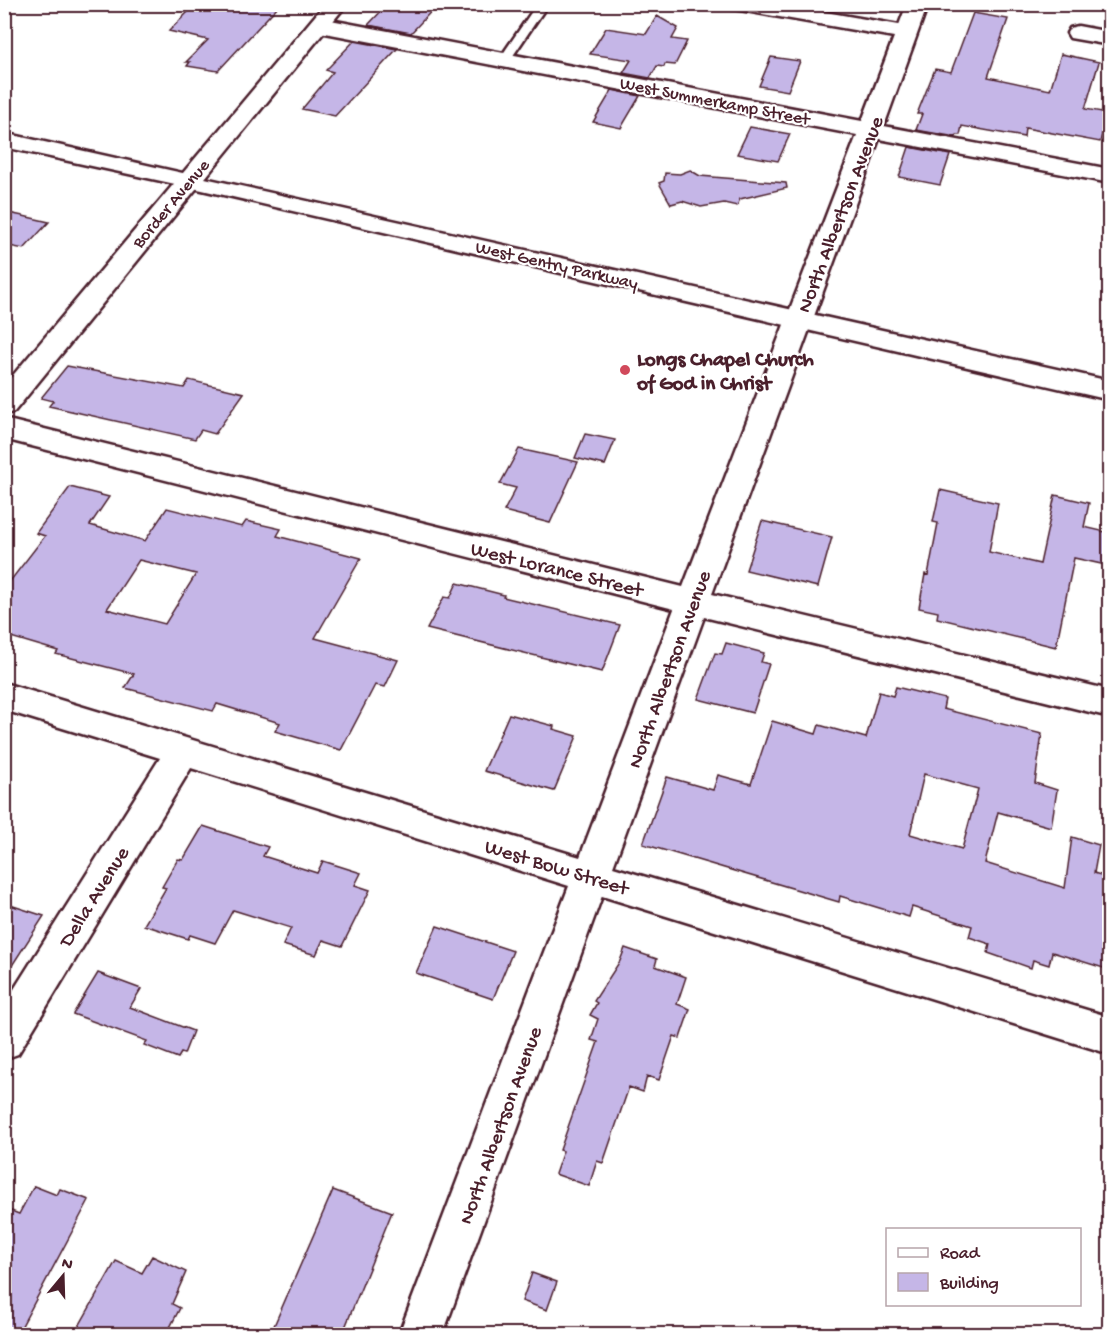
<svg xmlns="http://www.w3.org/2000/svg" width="1114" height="1339" font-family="'Gochi Hand',sans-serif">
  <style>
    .building { fill: #c5b6e7; stroke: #4a1f2b; stroke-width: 1.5; fill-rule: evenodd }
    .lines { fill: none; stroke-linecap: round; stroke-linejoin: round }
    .service-casing { stroke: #4a1f2b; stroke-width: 5 }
    .minor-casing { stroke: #4a1f2b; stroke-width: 5 }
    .tertiary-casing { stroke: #4a1f2b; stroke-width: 5 }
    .primary-casing { stroke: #4a1f2b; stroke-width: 5 }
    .service { fill: #fff; fill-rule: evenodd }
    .minor { fill: #fff; fill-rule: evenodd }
    .tertiary { fill: #fff; fill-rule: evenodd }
    .primary { fill: #fff; fill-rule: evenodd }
    .poi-dot { fill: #d1495b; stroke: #fff; stroke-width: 2 }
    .labels { text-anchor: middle; stroke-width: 4.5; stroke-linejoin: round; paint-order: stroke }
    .far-street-label { font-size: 18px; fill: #4a1f2b; stroke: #fff }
    .street-label { font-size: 21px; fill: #4a1f2b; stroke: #fff }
    .poi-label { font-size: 21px; font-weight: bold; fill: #4a1f2b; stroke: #fff; text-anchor: start }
  </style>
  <rect width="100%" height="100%" fill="#fff"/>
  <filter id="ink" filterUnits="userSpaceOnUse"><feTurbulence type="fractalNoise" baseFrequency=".0167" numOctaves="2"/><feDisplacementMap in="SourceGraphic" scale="12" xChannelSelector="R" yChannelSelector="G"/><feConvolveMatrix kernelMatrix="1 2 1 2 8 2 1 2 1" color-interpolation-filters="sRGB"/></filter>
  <g filter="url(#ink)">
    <path class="building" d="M196,4H280L218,71L187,66L190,62H186L208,40L169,31Z
      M388,4H438L411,33L368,25Z
      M973,13L1008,19L988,77L1050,90L1061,54L1099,62L1085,109L1108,113L1100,142L1025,128L1024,137L962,126L960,135H957L956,137L916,130L922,114H917L935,69L951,72Z
      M657,16L678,28L672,39L687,41L675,65L665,64L664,67L657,66L650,78L623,73L631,60L590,54L606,28L646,34Z
      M354,41L397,49L335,116L302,109L333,72L326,70Z
      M771,57L800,61L788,91L759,86Z
      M612,90L640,96L621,128L593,122Z
      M750,127L790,134L778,161L737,154Z
      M909,147L950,155L940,185L899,177Z
      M690,170L700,176L786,183L787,188L740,199L737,206L724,203L701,207L682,201L671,204L659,183L664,181L665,173L680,174Z
      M4,212L23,216L49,222L24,249L4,245Z
      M67,366L184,388L189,380L244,393L215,434L201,430L195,439L49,406L53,401L41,398Z
      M585,434L615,440L605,465L575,458Z
      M519,449L578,462L550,523L504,511L516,488L500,484Z
      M70,487L109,497L90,525L145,541L167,508L242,527L246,521L281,529L277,536L361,558L315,638L398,660L385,687L375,685L341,750L275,731L280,723L217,704L213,711L125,688L134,674L56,654L58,651L4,635V589L45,536L36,533ZM139,560L196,574L165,624L107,609Z
      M940,490L998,503L989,552L1040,564L1055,495L1089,503L1084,527L1110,533L1106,565L1074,558L1056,647L937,618L938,612L919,608L925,574L928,575L938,523L933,522Z
      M762,521L832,537L818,587L746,570Z
      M457,583L504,595L503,597L620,625L602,672L427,629L444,597L450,598Z
      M726,643L764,653L761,662L769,664L753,713L698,699L715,653L722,654Z
      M896,687L945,699L943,709L1042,734L1035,783L1057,790L1051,827L998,812L985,863L1065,888L1072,837L1099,845L1094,873L1110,878V970L1052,952L1049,965L1033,960L1031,968L988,953L990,944L969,937L972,926L912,907L909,917L840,896L839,902L643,844L667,777L713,790L718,775L751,784L772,721L816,734L819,725L866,738L879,692L893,696ZM924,774L978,789L962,849L910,834Z
      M509,714L554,726L553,729L577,736L554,791L484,771Z
      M203,826L268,847L263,856L317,873L323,861L361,873L355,885L370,890L342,946L323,940L316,955L283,945L291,928L233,910L215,943L190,935L188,939L144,925L166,888L162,887L178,859L183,860Z
      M4,903L44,916L4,978Z
      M437,926L513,951L493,999L416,973Z
      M625,948L657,959L655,966L686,977L677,1004L690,1009L680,1038L674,1036L659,1080L647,1076L643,1092L629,1087L603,1163L597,1161L589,1186L555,1174L563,1151L560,1150L598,1042L591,1040L598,1019L590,1015L597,1003L594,1001L620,961Z
      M98,973L141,989L130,1007L193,1031L184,1054L181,1053L178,1058L144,1045L147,1041L73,1014Z
      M34,1186L57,1195L60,1189L89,1200L17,1335H4V1208L19,1214Z
      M333,1190L392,1212L342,1335H270Z
      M152,1256L186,1272L172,1304L180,1308L166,1335H74L116,1261L142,1273Z
      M532,1273L557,1282L547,1310L522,1301Z"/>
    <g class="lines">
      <defs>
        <path id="service" d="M537,4H548L508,63H500L498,61Z"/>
        <path id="minor" d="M730,4H780L899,25L907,4H928L884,126L1110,169V183L879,139L712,594L1110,690V717L704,617L613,867L1110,1017V1054L602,896L443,1334H399L569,886L191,768L18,1054L4,1059V1005L160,758L4,710V683L580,857L674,609L4,439V419L683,587L857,135L320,32L312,30L309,25L312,20L320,18L862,121L894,37L740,10L732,9Z
          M1078,26L1110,32V45L1070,38L1067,33L1070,28Z"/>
        <path id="tertiary" d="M325,4H347L14,412L4,414V386Z"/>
        <path id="primary" d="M4,133L1110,381V400L189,187L4,147Z"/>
      </defs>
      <use href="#service" class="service-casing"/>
      <use href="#minor" class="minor-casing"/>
      <use href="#tertiary" class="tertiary-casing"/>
      <use href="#primary" class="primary-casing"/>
      <use href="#service" class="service"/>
      <use href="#minor" class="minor"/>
      <use href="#tertiary" class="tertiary"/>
      <use href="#primary" class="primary"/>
    </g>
  </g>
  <circle class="poi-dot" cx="625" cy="370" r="6"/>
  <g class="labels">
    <g class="far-street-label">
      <text transform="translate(715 100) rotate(11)" y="6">West Summerkamp Street</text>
      <text transform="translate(170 203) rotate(-50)" y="6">Border Avenue</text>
      <text transform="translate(557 264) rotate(13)" y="6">West Gentry Parkway</text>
    </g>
    <g class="street-label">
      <text transform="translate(839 214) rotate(-69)" y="7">North Albertson Avenue</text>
      <text transform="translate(557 568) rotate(14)" y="7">West Lorance Street</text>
      <text transform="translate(668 669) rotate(-70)" y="7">North Albertson Avenue</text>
      <text transform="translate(557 866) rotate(17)" y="7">West Bow Street</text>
      <text transform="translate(93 896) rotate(-58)" y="7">Della Avenue</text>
      <text transform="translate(499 1125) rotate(-70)" y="7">North Albertson Avenue</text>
    </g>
    <g class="poi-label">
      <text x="637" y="365">Longs Chapel Church<tspan x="637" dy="24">of God in Christ</tspan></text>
    </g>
  </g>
  <rect width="1114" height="1339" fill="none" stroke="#fff" stroke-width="24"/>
  <rect x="12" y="12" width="1090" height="1315" fill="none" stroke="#4a1f2b" stroke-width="2" filter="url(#ink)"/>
  <rect x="886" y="1228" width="195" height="78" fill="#ffffff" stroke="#b7a5aa" stroke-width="1.5"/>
  <rect x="898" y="1248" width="30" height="9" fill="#ffffff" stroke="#b7a5aa" stroke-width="1.5"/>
  <text x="940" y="1258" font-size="18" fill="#4a1f2b">Road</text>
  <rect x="898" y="1273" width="30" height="18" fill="#c5b6e7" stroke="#b7a5aa" stroke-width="1.5"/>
  <text x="940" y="1288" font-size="18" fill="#4a1f2b">Building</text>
  <g transform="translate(63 1276) rotate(19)" stroke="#ffffff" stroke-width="4.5" paint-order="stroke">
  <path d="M0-4.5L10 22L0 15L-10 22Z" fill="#4a1f2b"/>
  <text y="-9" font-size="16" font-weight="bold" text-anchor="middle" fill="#4a1f2b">N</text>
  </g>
</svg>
